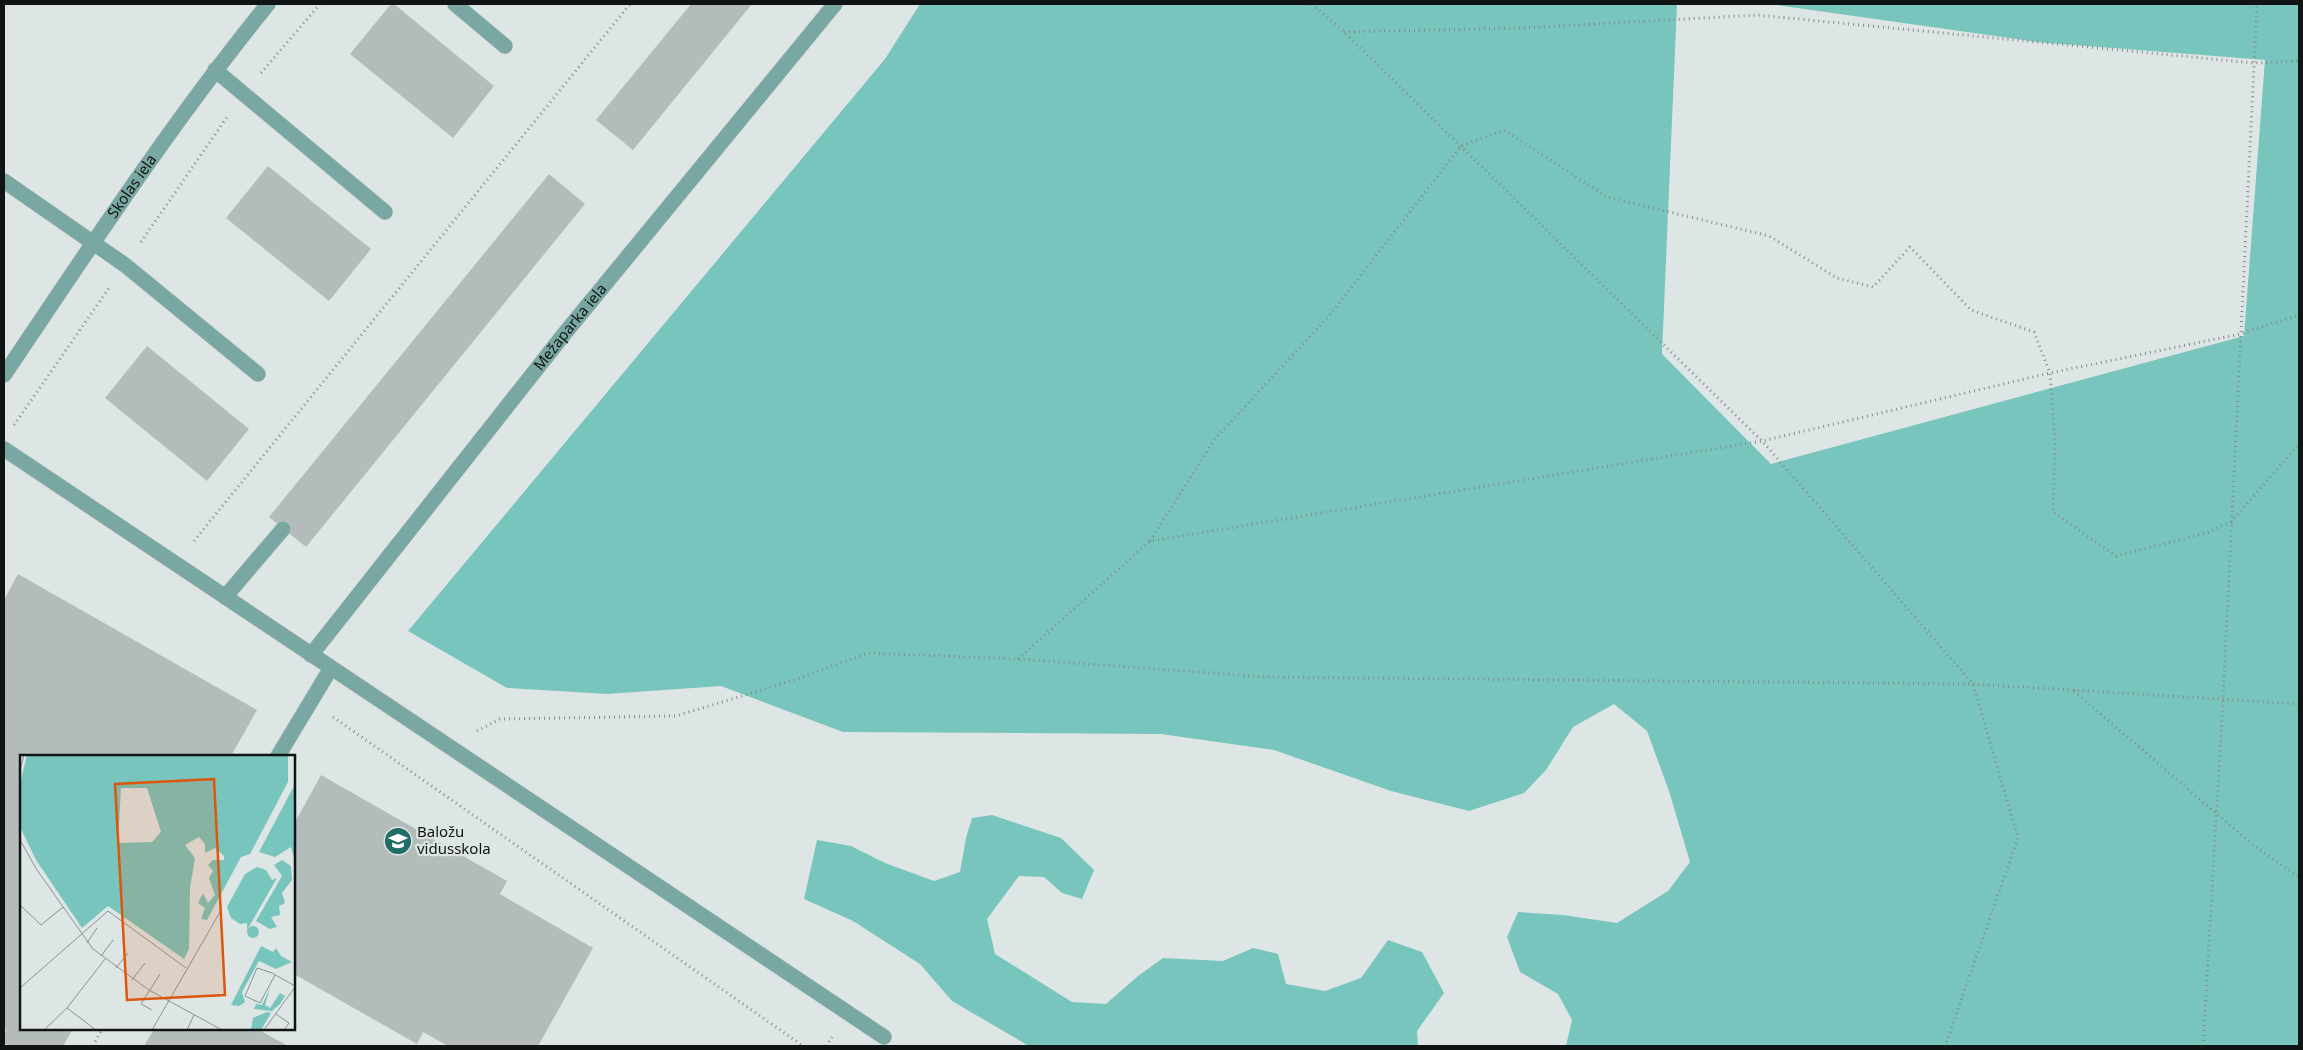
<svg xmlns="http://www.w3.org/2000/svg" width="2303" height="1050" font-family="'Noto Sans',sans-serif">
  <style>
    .green { fill: #78c5bd }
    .building { fill: #b4bcbb }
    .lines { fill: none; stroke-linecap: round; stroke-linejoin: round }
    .minor-casing { stroke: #bcc4c4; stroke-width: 16 }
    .path { stroke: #858c8b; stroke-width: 3; stroke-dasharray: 1 4; stroke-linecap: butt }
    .minor { stroke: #79a7a2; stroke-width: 15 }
    .labels { text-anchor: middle; stroke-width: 4.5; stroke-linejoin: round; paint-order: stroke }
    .street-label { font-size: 15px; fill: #111414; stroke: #dde6e5 }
    .poi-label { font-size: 15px; fill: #111414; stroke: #dde6e5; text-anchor: start }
    .inset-road { fill: none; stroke: #8b9291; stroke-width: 1 }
    .view { fill: #dd560c; fill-opacity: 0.15; stroke: #dd560c; stroke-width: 2.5 }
    .inset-edge { fill: none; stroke: #111414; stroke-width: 2.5 }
  </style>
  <rect width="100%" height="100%" fill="#dde6e5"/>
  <path class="green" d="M920,4H1677L1662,354L1771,464L2244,336L2265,60L2037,42L1770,4H2299V1046H1566L1572,1020L1558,994L1520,972L1507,937L1518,912L1563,915L1617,923L1668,891L1690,862L1669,791L1647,731L1614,704L1573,727L1546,770L1524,793L1469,811L1391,791L1274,750L1161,734L843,732L721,686L607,694L507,688L408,631L885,59Z
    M992,815L1061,838L1094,870L1082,899L1062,893L1044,877L1019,876L987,919L995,954L1072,1002L1106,1004L1138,976L1163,958L1223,961L1253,948L1278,954L1286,984L1325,991L1361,978L1388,940L1422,952L1444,993L1417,1031L1418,1046H1029L952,1001L920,964L853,921L804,899L817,840L851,846L885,863L934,881L960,872L966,838L972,818Z"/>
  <path class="building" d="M391,4H394L494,86L453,138L350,54Z
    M691,4H752L633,150L596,120Z
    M268,166L371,249L329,301L226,218Z
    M549,174L585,204L306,547L269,517Z
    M147,346L249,429L207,481L105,398Z
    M18,574L257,710L231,756H21V1029H73L63,1046H9L4,1043V1035L6,1031L4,1029V600Z
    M321,775L507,881L500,894L593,948L538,1046H448L423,1032L417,1044L294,974V824Z
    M154,1029H257L288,1046H144Z"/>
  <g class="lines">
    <defs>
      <g id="minor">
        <path d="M455,4L505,46"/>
        <path d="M215,70L385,212"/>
        <path d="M4,181L125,265L258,374"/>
        <path id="s1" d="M4,375C89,249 172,122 268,4"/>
        <path d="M4,449L884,1037"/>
        <path d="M225,597L283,529"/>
        <path id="s2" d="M311,655L565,333L835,4"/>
        <path d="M278,756L331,668"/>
      </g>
    </defs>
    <use href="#minor" class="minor-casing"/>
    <path class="path" d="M1312,4L1344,32L1762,441L1973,684L2018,838L1945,1046
      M1344,32L1523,28L1757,15L2254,63L2299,61
      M261,73L320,4
      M141,242L227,117
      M14,425L109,288
      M194,541L630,4
      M1150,541L1215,439L1330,315L1461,146L1504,130L1607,197L1769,236L1837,278L1873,287L1910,247L1971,310L2034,332L2050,373L2055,443L2053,512L2116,556L2206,533L2231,522L2299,444
      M1018,659L1150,541L1762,441L2050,373L2240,334L2299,315
      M2074,691L2253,845L2299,877
      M333,717L803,1046
      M477,731L500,719L676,716L794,680L868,653L1018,659L1268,677L1973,684L2299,704
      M93,1046L102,1029
      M826,1046L832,1037
      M2203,1046L2223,700L2257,4"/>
    <use href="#minor" class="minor"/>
  </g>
  <defs>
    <symbol id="school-disc" viewBox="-11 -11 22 22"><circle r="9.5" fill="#236d67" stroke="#dde6e5"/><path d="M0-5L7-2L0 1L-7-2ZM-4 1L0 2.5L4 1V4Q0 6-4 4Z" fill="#fff"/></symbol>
  </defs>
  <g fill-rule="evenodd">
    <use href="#school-disc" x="382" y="825" width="32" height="32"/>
  </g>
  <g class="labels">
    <g class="street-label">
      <text dy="5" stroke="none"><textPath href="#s1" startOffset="228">Skolas iela</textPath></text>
      <text dy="5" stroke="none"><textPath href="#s2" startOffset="418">Mežaparka iela</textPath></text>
    </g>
    <g class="poi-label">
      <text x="417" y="837">Baložu<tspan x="417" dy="17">vidusskola</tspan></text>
    </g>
  </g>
  <g transform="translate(20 755)">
    <rect width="275" height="275" fill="#dde6e5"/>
    <path d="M7,0H268V27L230,99L221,102L187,165L181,164L185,153L178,148L183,138L188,148L195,140L189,123L193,116L188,110L193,105H204V101L195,93L185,98V89L179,82L165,90L175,103L170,133L169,194L164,204L88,151L62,173L16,105L1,74L0,29ZM101,33H127L141,77L132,87L98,88ZM275,29V107L271,92L255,102L239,97ZM262,105L271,111L272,125L262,138L265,148L259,151L260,160L251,162L257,172L250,174L236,166L262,121L254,110ZM237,112L246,115L252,125L257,123L227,175V168L220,169L211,163L207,152L225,119ZM227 177a6 6 0 1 1 12 0a6 6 0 1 1-12 0ZM241,191L253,197L256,193L261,201L272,207L256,214L239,206L222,237L225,247L219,251L211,250ZM250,233L245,250L250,253L260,238L265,241L260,249L252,256L234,254L236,249L242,250ZM247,257L251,258L241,275H231L233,263Z" fill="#78c5bd" fill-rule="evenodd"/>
    <path class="inset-road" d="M0,15L4,0M0,85L17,115L73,194L129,235L202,275M0,150L21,170L43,152M67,188L77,173M81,201L93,185M96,213L108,198M255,220L240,248L225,241L237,213L252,218L275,231M112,225L125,208M0,233L88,156L166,213M47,253L76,275M132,255L121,249L140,219M256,259L269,268L264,275M24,275L47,253L85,204M132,275L200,157M167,275L174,260M244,275L275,232"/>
    <path class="view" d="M194,24L205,240L107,245L95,29Z"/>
    <rect width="275" height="275" class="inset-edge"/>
  </g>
  <rect width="2303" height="1050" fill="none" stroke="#111414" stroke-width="10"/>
</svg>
